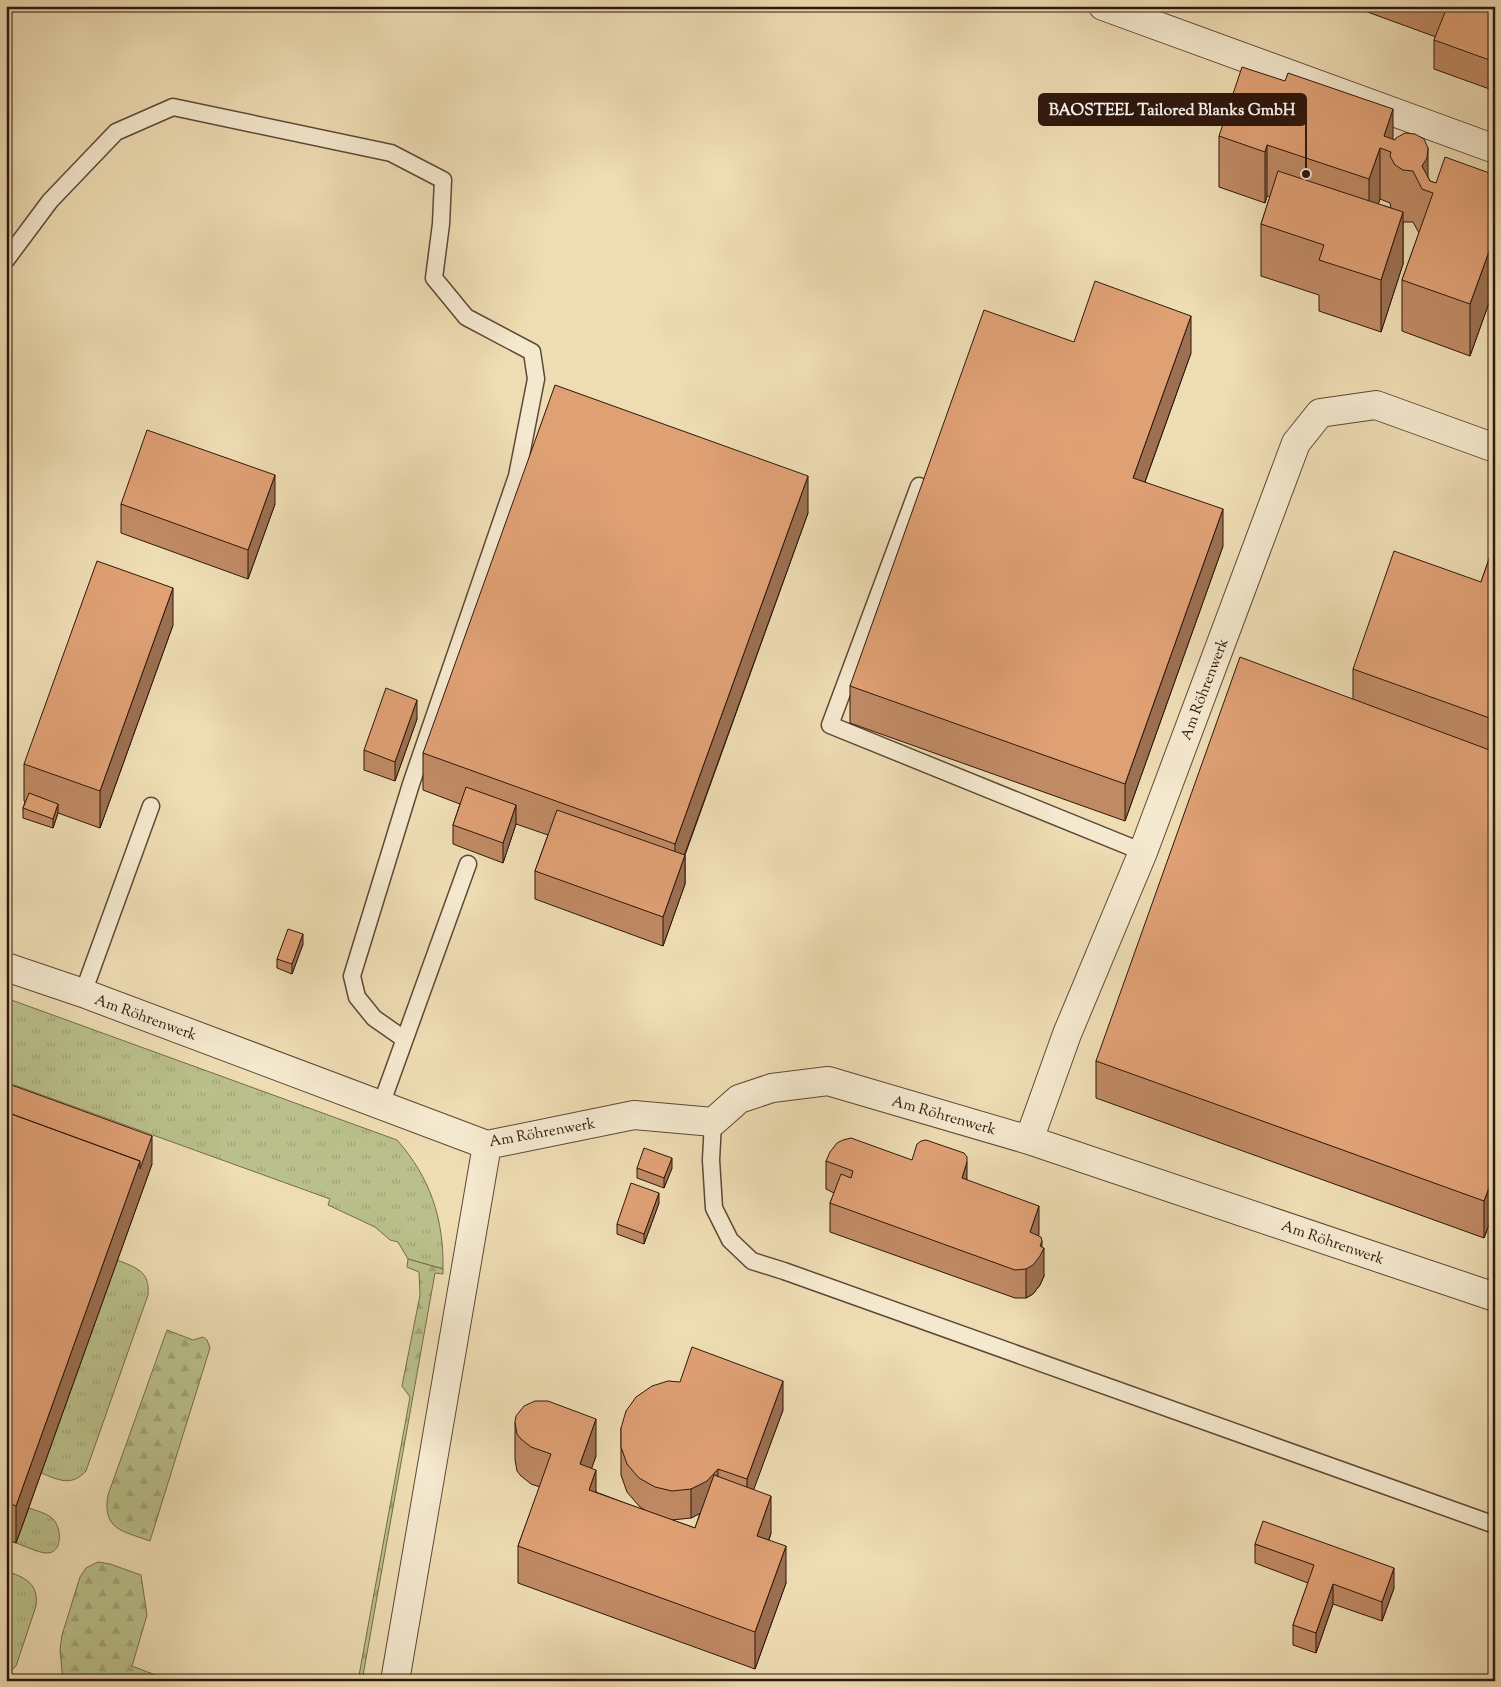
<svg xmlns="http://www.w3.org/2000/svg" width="1501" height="1687" font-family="'Sorts Mill Goudy',serif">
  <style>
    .grass { fill: url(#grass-tufts); stroke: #746c4c }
    .forest { fill: url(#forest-firs); stroke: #746c4c }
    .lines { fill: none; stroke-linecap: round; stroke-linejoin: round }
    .lane-casing { stroke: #5e4836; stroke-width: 19 }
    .street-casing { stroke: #5e4836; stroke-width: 30 }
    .lane { stroke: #f4e8ce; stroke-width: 16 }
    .street { stroke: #f4e8ce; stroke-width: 28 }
    .wall { fill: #c08a64; stroke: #2e170d; fill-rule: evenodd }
    .shaded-wall { fill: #9c7051; stroke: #2e170d }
    .building { fill: #dfa074; stroke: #2e170d }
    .labels { text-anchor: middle; stroke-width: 5; stroke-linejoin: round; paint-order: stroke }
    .street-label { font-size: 15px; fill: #2e170d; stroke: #f4e8ce }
    .leader { fill: none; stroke: #2e170d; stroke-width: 2 }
    .callout-dot { fill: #2e170d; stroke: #f4e8ce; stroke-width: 2 }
    .callout { fill: #2e170d; stroke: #2e170d; stroke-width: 2 }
    .callout-label { font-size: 16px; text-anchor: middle; font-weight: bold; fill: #fff }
  </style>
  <defs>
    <pattern id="grass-tufts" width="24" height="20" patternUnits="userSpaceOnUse" patternTransform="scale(1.25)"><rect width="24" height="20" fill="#bac08b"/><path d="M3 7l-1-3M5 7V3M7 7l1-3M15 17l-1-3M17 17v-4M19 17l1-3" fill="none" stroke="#a0a477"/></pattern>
    <pattern id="forest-firs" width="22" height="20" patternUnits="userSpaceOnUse" patternTransform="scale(1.25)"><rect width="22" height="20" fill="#bac08b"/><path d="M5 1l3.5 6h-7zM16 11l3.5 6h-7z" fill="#a0a477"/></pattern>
  </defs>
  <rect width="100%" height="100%" fill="#eedcb3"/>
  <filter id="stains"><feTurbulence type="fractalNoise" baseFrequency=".004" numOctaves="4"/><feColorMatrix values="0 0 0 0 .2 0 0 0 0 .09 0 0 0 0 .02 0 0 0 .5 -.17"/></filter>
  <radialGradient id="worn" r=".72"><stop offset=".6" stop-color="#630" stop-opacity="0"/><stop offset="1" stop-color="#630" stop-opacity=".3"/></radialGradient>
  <path class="grass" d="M6,998L397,1140C430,1177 444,1219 443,1269L408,1259L398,1242L390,1240L375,1227L328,1205L330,1199L6,1082Z
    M117,1260C137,1268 150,1271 148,1295L86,1471C71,1487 59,1480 41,1473Z
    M29,1508C37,1511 47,1513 53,1519C62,1528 63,1554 46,1553C36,1552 25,1546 16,1543Z
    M6,1571C25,1577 39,1584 36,1606L16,1666L6,1676Z"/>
  <path class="forest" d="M408,1259L443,1269V1274L435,1273L362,1681H358L410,1397L402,1386L420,1295L419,1272L407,1267Z
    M167,1330L193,1340L203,1337L207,1340L210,1348L150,1541C123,1531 102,1530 108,1495Z
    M98,1562L110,1564L141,1575L147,1615L132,1666L171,1681H63L60,1650L62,1635L80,1577L86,1568Z"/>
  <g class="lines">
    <defs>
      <path id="lane" d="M6,260L50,201L116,132L173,107L391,153L443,180L441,224L434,278L466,317L532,352L536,379L517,476L411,784L352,976L357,997L374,1018L404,1039
        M919,486L830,725L1143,852
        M83,993L151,806
        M381,1105L468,864
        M713,1122L711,1160L714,1208L730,1240L752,1261L784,1271L1495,1525"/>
      <path id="street" d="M1103,6L1495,149
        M6,967L83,993L487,1145L634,1115L713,1122L739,1099L772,1088L828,1081L1029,1140L1495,1297
        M1029,1140L1067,1034L1143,852L1296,443L1320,413L1376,405L1495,448
        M395,1681L487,1145"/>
    </defs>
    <use href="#lane" class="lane-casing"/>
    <use href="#street" class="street-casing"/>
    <use href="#lane" class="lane"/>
    <use href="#street" class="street"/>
  </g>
  <path class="wall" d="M1351,6H1495V91L1434,69V40L1436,37Z
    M1219,136L1393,139L1428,177L1430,181L1436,183L1495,175V286L1470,356L1402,331V280L1419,233L1413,222H1403V264L1381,332L1319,311V295L1261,276V224L1270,197L1267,196L1265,203L1219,187ZM1380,199L1390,203L1391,208L1378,204Z
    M1074,342L1191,353L1145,482L1223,546L1125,821L850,723V686Z
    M121,504H275L248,579L121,533Z
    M808,513L685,855V884L663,946L535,899V871L548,835L516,824L503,863L453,844V825L460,804L423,790V753Z
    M1495,542V1209L1484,1238L1096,1098V1061L1353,699V669L1481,582Z
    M173,625L100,828L58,813L53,828L23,818V808L25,802L24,801V764Z
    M417,719L395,781L364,770V750Z
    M303,944L292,974L277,968V959Z
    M6,1083L152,1164L16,1543L6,1539Z
    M826,1161L967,1180L1039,1234L1038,1236L1044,1276L1040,1285L1033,1294L1026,1298H1015L830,1232V1203L834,1193L826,1189Z
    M637,1168H672L664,1188L637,1178Z
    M659,1203L644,1244L617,1234V1224Z
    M783,1410L753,1490L771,1533L769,1540L786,1583L755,1669L518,1583V1546L540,1487L531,1484L521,1476L517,1471L515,1459V1422L596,1456L591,1469L596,1492L646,1511L639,1506L627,1492L621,1475V1428ZM700,1513L695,1528L672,1520L691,1518Z
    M1255,1544L1394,1588L1382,1621L1333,1604L1316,1653L1293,1645V1625L1308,1583L1255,1563Z"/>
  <path class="shaded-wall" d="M1393,109V161L1391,152L1384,136Z
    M1267,145V196L1265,203V152Z
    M1380,148V199L1369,231V179Z
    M1428,148V191L1422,166Z
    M1403,212V264L1381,332V280Z
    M1495,235V286L1470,356V304Z
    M1191,316V353L1133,515V478Z
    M275,475V504L248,579V550Z
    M808,476V513L675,881V844Z
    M1223,509V546L1125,821V784Z
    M173,588V625L100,828V791Z
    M417,700V719L395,781V762Z
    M58,804V813L53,828V819Z
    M516,805V824L503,863V843Z
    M685,855V884L663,946V917Z
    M303,934V944L292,974V964Z
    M152,1136V1164L16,1543V1506L140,1161Z
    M672,1158V1168L664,1188V1178Z
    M967,1162V1191L962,1178Z
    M1495,1172V1209L1484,1238V1201Z
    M659,1193V1203L644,1244V1234Z
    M1039,1206V1234L1030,1260V1232Z
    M1042,1241V1252L1044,1248V1276L1040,1285L1033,1294L1026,1298V1269L1040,1246Z
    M783,1381V1410L747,1508V1479Z
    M596,1419V1456L580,1501V1464Z
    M718,1469V1498L707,1510L691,1518V1489Z
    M596,1470V1507L589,1490Z
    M771,1496V1533L757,1573V1536Z
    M786,1546V1583L755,1669V1632Z
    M1394,1568V1588L1382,1621V1602Z
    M1333,1584V1604L1316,1653V1633Z"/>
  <path class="building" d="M1430,6H1495V62L1434,40L1445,12Z
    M1242,67L1285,81L1288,73L1393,109L1384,136L1395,140L1396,138L1405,133L1415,134L1424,139L1428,148L1427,158L1422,166L1430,181L1436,183L1445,157L1495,175V235L1470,304L1402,280L1433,193L1422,189L1413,171L1403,170L1395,165L1390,156L1391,152L1380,148L1369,179L1267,145L1265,152L1219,136Z
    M1278,171L1403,212L1381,280L1319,260L1324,245L1261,224Z
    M1095,281L1191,316L1133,478L1223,509L1125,784L850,686L984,310L1074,342Z
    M555,385L808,476L675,844L423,753Z
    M147,430L275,475L248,550L121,504Z
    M1495,542V720L1353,669L1394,551L1481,582Z
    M97,561L173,588L100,791L24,764Z
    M1240,657L1495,752V1172L1484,1201L1096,1061Z
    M386,688L417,700L395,762L364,750Z
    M466,787L516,805L503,843L453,825Z
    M29,793L58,804L53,819L23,808Z
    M557,810L685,855L663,917L535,871Z
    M288,929L303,934L292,964L277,959Z
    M6,1083L152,1136L140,1169V1161L6,1112Z
    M6,1112L140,1161L16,1506L6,1502Z
    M851,1138L912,1160L917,1144L921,1141L926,1140L964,1153L967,1157V1162L962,1178L1039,1206L1030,1232L1041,1237L1042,1241L1040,1246L1044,1248L1040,1256L1033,1265L1026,1269L1015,1270L830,1203L841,1174L851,1178L853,1171L826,1161L830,1152L837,1143L843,1140Z
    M644,1148L672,1158L664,1178L637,1168Z
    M631,1183L659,1193L644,1234L617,1224Z
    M692,1347L783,1381L747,1479L718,1469L707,1481L691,1489L672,1491L655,1487L639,1478L627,1464L621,1447V1428L626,1411L636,1397L652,1386L668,1381L680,1382Z
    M535,1401H548L596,1419L580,1464L596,1470L589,1490L695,1528L714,1475L771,1496L757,1536L786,1546L755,1632L518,1546L551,1454L531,1447L521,1439L517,1434L515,1422L516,1416L524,1406Z
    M1263,1521L1394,1568L1382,1602L1333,1584L1316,1633L1293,1625L1314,1565L1255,1544Z"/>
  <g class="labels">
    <g class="street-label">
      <text transform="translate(1204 689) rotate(-69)" y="5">Am Röhrenwerk</text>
      <text transform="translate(146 1017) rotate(20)" y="5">Am Röhrenwerk</text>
      <text transform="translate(944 1115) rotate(16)" y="5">Am Röhrenwerk</text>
      <text transform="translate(542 1132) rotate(-10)" y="5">Am Röhrenwerk</text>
      <text transform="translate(1333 1242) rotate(19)" y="5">Am Röhrenwerk</text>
    </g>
  </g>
  <path class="leader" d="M1306 174L1306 110"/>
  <circle class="callout-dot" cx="1306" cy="174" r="5"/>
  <rect class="callout" x="1039" y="94" width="267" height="31" rx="5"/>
  <g class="callout-label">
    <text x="1172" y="115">BAOSTEEL Tailored Blanks GmbH</text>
  </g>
  <rect width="1501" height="1687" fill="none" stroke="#eedcb3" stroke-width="25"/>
  <rect x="8" y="8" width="1486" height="1672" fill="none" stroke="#2e170d" stroke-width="2.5"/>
  <rect x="12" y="12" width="1476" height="1662" fill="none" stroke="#2e170d"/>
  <rect width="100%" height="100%" filter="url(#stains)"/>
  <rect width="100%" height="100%" fill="url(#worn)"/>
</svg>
